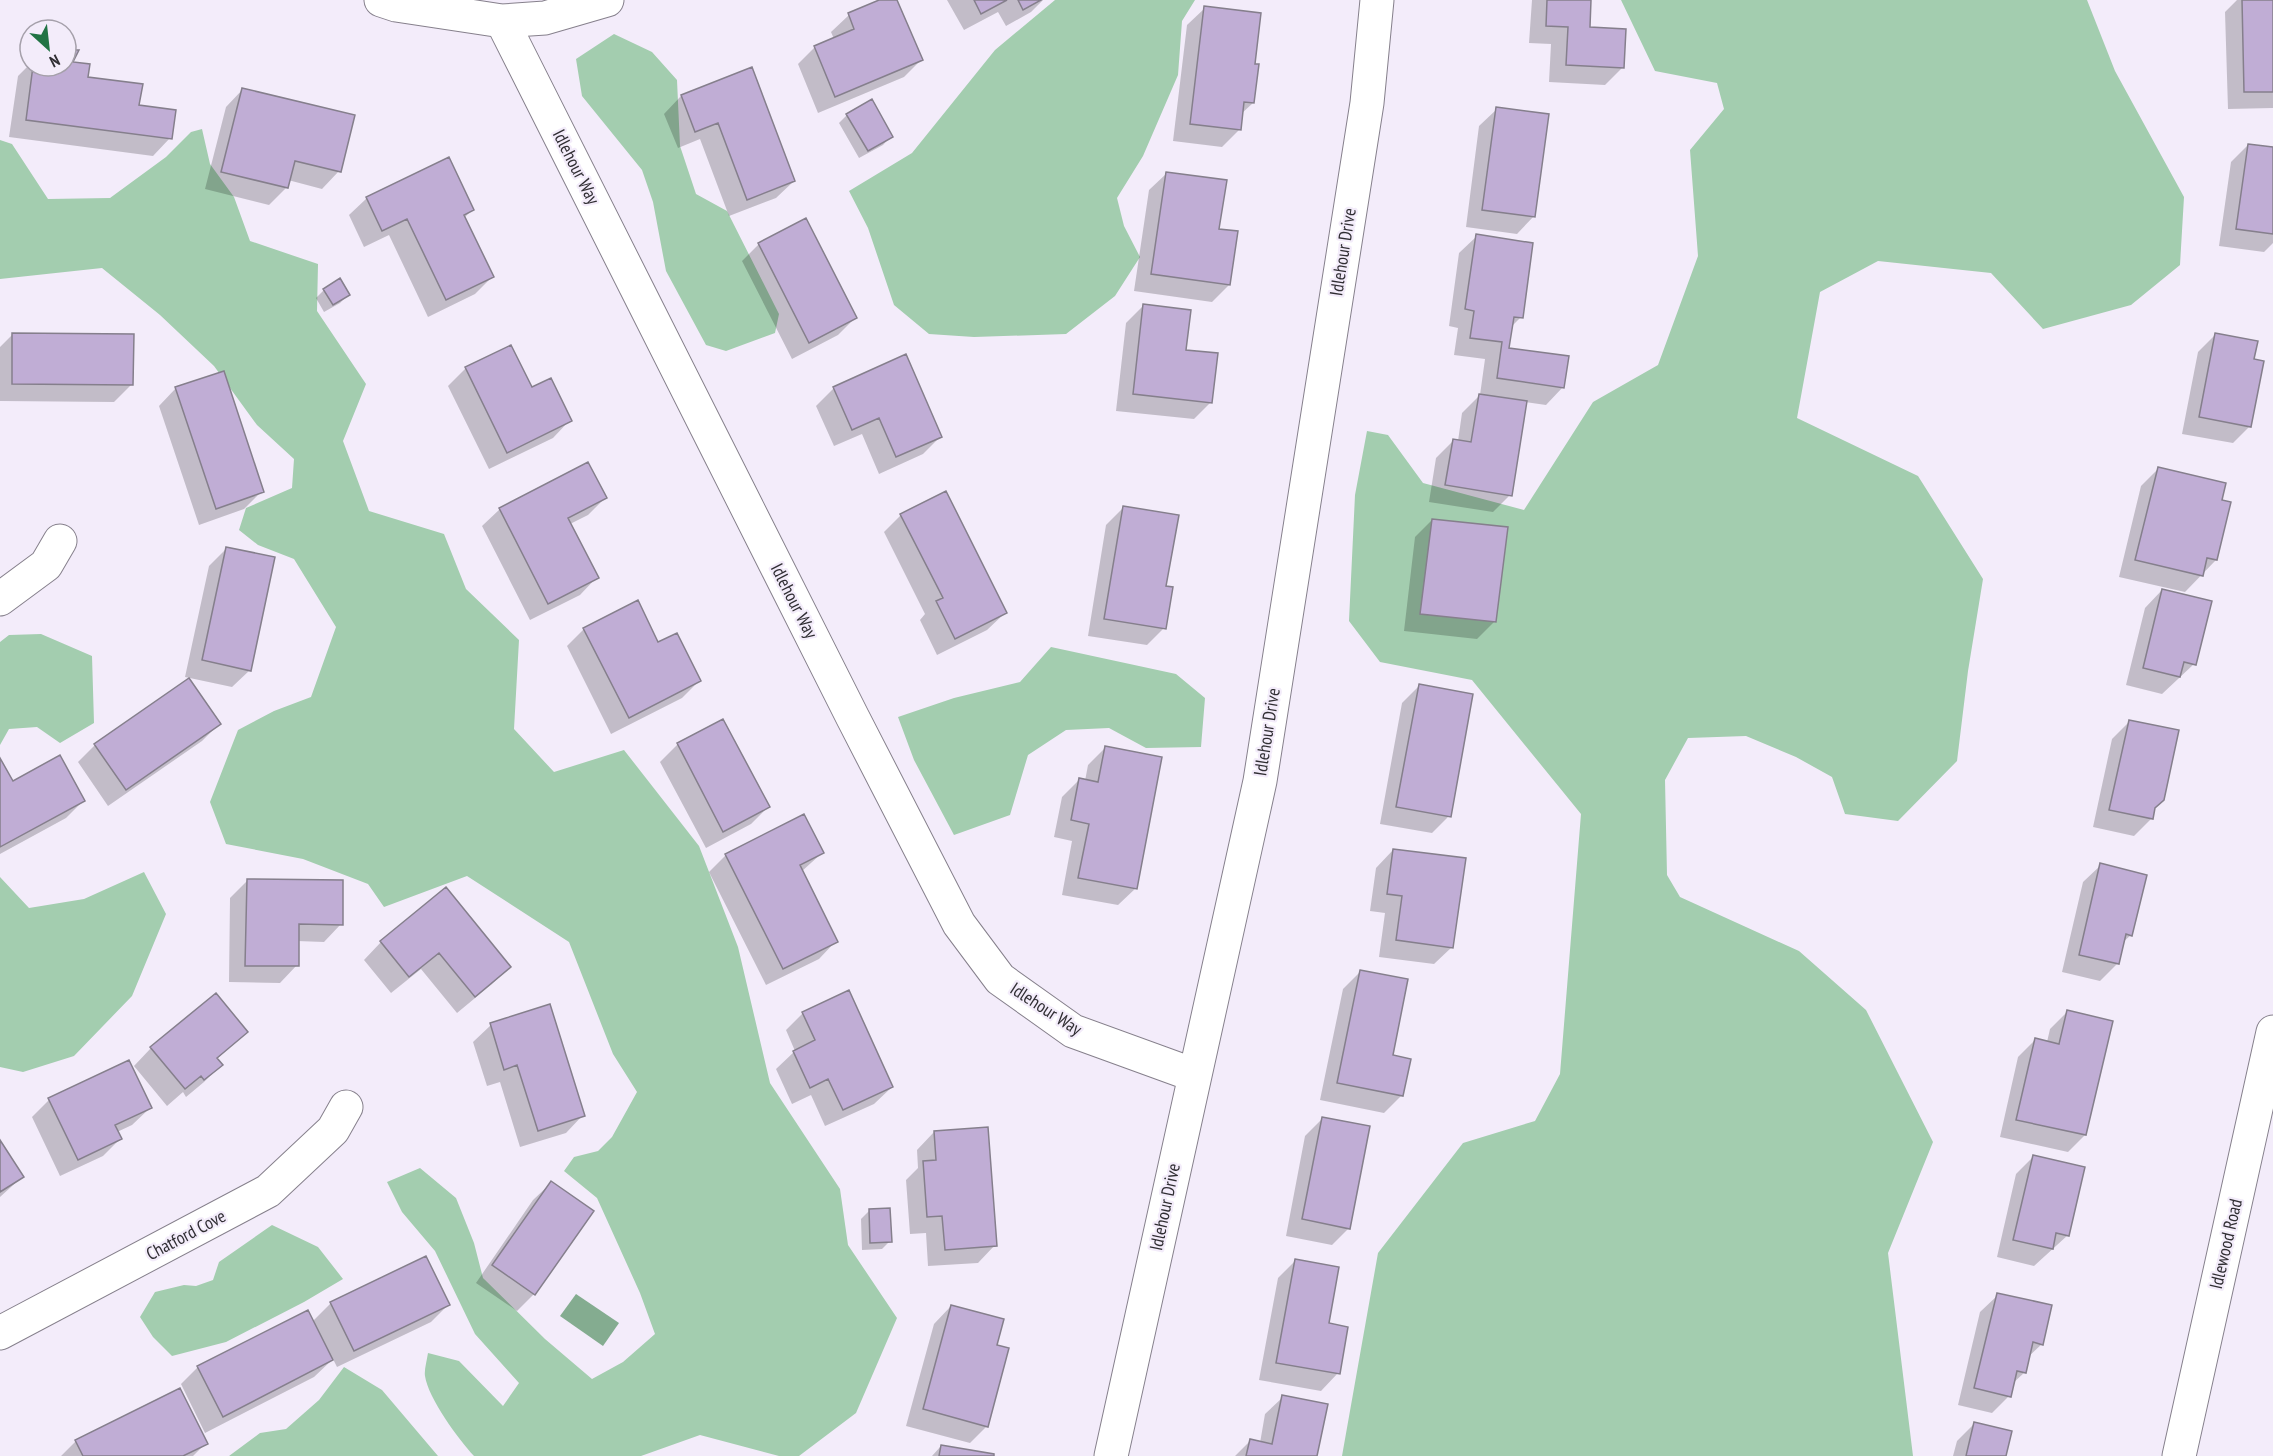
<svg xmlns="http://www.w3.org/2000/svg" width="2273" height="1456" font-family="'PT Sans Narrow',sans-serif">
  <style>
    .forest { fill: #a3cdaf }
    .water { fill: #84ac90 }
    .shadow { fill: #0003 }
    .building { fill: #c0add5; stroke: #857f8c; stroke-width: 1.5 }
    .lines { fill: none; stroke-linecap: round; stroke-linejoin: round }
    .minor-casing { stroke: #86808c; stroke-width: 35 }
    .tertiary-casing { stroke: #86808c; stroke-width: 35 }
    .minor { stroke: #fff; stroke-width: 33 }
    .tertiary { stroke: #fff; stroke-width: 33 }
    .labels { text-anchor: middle; stroke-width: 4.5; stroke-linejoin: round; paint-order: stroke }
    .street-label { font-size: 18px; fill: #302e33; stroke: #f3ecfa }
  </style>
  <rect width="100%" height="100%" fill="#f3ecfa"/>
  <path class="forest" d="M1055,0H1195L1182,21L1178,75L1143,156L1117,198L1124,226L1140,257L1115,296L1066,334L974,337L929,334L894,305L868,228L849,191L912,153L995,50Z
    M1621,0H2087L2115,71L2184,197L2180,265L2131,305L2043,329L1991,273L1878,261L1820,292L1797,418L1918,476L1983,579L1968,671L1957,761L1898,821L1845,814L1832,777L1796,757L1746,736L1688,738L1665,780L1667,875L1680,897L1799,951L1866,1010L1933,1142L1888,1253L1913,1456H1342L1378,1253L1463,1143L1535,1121L1560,1074L1581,814L1472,680L1380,662L1349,621L1355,495L1367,431L1388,435L1423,483L1524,510L1593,402L1658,365L1698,256L1690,150L1724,109L1717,83L1655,71Z
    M614,34L652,52L677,80L680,146L696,194L727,211L779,314L775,333L726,351L706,345L666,271L653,202L642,170L582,96L576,59Z
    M202,129L210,164L234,197L250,241L318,264L317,311L366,384L343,441L369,511L444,534L466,589L519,640L514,729L554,772L624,750L699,846L738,947L770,1083L840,1189L848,1245L897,1318L856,1413L799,1456H779L700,1435L641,1456H474C459,1440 428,1398 425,1376C424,1370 427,1360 428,1353L459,1361L503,1406L519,1383L475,1334L435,1251L402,1212L387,1182L420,1168L456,1198L474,1243L483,1278L545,1339L592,1379L623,1362L655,1334L640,1293L597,1198L564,1171L574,1157L598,1151L612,1137L637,1092L613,1054L569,942L467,876L384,907L368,884L303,859L226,844L210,802L238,730L274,711L311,697L336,627L294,559L258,545L239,530L246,508L292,488L294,459L257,425L214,366L160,315L102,268L0,279V140L12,144L48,199L110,198L166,157L191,132Z
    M41,634L92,656L94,723L60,743L37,727L9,729L0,745V642L9,635Z
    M1051,647L1176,674L1205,698L1201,747L1146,748L1109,728L1066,730L1028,755L1010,815L954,835L914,760L898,717L954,698L1020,682Z
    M144,872L166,914L132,996L74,1056L23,1072L0,1067V877L29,908L84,899Z
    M272,1225L318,1247L343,1279L304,1302L226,1342L172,1356L153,1337L140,1317L155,1292L184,1285L196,1286L213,1280L219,1262Z
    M344,1367L382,1390L438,1456H229L260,1433L286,1429L319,1400Z"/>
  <path class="water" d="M576,1294L619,1323L603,1346L560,1316Z"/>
  <path class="shadow" d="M883,0H896L921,60L904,77L818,113L798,64L815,47L834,39L831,32L849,15Z
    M947,0H1043L1031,12L1006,26L998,12L964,30Z
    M1532,0H1590L1588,29L1622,68L1605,85L1549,82L1551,44L1529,43Z
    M2237,0H2273V108L2228,109L2225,12Z
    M1205,8L1253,65V103L1241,114L1239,130L1222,147L1173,141L1187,25Z
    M66,51L70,64L87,78L138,106L170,138L153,156L9,137L18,76L30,64V66H66Z
    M752,69L794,181L776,198L729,216L700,139L678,148L664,114L681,96Z
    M243,89L339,171L322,189L288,180L286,188L269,205L205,189L226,107Z
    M1497,109L1534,216L1517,234L1466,227L1479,126Z
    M847,115L891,136L883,145L859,158L839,123Z
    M2248,145L2273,148V243L2264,252L2219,246L2231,162Z
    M1167,173L1218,230L1229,285L1212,302L1134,291L1149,190Z
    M367,198L473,209L464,218L492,277L475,294L428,317L389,235L364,247L349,215Z
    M1477,236L1521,317L1511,327L1508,349L1563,387L1546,405L1525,402L1510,495L1493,512L1429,502L1436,458L1453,441H1458L1462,413L1480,395L1485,359L1454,355L1458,328L1449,326L1459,253Z
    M759,244L855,318L838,335L792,359L742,261Z
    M324,290L348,295L340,303L324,312L316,298Z
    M1143,306L1211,402L1194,419L1116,411L1126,323Z
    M13,334L132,384L114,402L0,401V347Z
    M2215,335L2253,361L2250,426L2233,443L2182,434L2198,352Z
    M510,347L531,389L570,420L553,438L489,469L448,386L466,368Z
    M905,356L941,436L923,454L879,474L862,434L834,446L816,406L834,388Z
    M176,388L262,491L244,509L199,525L159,406Z
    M2158,469L2220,501L2216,560L2185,592L2119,577L2141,486Z
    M605,498L588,515L570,524L597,577L580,595L530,620L482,526L500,509Z
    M1124,507L1165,587L1164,628L1147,645L1088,636L1106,525Z
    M901,515L1005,613L987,630L937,655L920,620L925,614L884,532Z
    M1432,520L1495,621L1477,639L1404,631L1415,537Z
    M226,549L250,670L232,687L185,677L209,566Z
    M2162,590L2194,664L2162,694L2126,685L2145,608Z
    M584,629L658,644L699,681L682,698L611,734L567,646Z
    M1419,686L1449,816L1432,833L1380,824L1402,703Z
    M722,721L768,807L751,824L706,848L660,762L677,745Z
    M2130,721L2154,807L2151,819L2134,836L2093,827L2112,739Z
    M219,724L202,741L108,806L78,762L95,745Z
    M1105,748L1136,888L1118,905L1062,895L1072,841L1054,837L1062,797L1079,780L1085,781L1088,765Z
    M0,761L12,783L83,801L66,818L0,854Z
    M1393,850L1452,947L1434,964L1379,957L1385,913L1370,911L1376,868Z
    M822,853L801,872L836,941L819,959L766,985L709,872L726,855Z
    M2101,865L2131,935L2122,943L2117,964L2100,981L2062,972L2083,882Z
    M248,880L341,924L324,942L297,941V965L280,983L229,982L230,898Z
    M446,890L509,967L492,984L457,1013L421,969L391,993L364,960L381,942Z
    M1361,971L1391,1057L1401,1096L1384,1113L1320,1100L1343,989Z
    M216,995L246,1032L217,1059L221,1065L204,1082L186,1097L183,1092L167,1106L134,1066L151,1048Z
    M2067,1012L2085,1135L2068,1152L2000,1137L2018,1057L2036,1039L2047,1042L2050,1029Z
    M803,1013L892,1087L874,1104L825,1126L811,1095L792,1104L776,1069L795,1051L786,1030Z
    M491,1025L583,1115L566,1133L520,1147L500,1082L487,1086L473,1042Z
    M49,1100L150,1108L132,1125L117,1132L120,1139L103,1156L60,1176L32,1117Z
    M1323,1118L1349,1228L1332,1245L1286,1236L1305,1136Z
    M934,1132L995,1245L978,1263L928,1266L926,1233L910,1234L906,1180L918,1168L917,1150Z
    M0,1142L22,1177L0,1197Z
    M2033,1157L2068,1235L2034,1266L1997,1257L2016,1174Z
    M551,1183L534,1294L517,1311L476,1283L533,1200Z
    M869,1211L890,1241L882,1249L862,1250L861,1219Z
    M1295,1261L1327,1325L1338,1373L1321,1391L1259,1380L1278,1278Z
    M1998,1295L2042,1344L2028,1357L2025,1372L2012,1384L2009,1396L1992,1413L1958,1405L1980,1312Z
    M331,1303L448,1305L431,1322L337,1367L333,1359L314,1377L205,1433L181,1384L198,1367L312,1322Z
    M951,1306L995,1346L987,1426L970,1443L906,1426L934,1324Z
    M1283,1397L1316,1456H1235L1250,1441L1260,1443L1265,1414Z
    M1974,1424L2005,1456H1953L1957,1441Z
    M76,1441L206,1443L193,1456H61Z
    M941,1446L992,1456H932Z"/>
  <path class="building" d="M879,0H897L923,60L835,97L814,46L854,29L848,13Z
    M974,0H1007L981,14Z
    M1018,0H1041L1023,10Z
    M1547,0H1591L1590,27L1626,29L1624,68L1566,65L1568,27L1546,26Z
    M2242,0H2273V92H2244Z
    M1204,6L1261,13L1255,64H1259L1254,103L1244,102L1241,130L1190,124Z
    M66,50H79L73,62L90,64L88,77L143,84L139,105L176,110L172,139L26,120L33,66H66Z
    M752,67L795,181L747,200L718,123L695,132L681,95Z
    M242,88L355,115L341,172L295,161L288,188L221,172Z
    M872,99L893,137L868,151L846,114Z
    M1496,107L1549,114L1535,217L1482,210Z
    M2248,144L2273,147V234L2236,229Z
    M449,157L474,210L464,215L494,277L446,300L407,219L382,231L366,197Z
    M1166,172L1227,180L1219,229L1238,231L1230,285L1151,274Z
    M806,218L857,318L809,343L758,243Z
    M1476,234L1533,243L1523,318L1514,317L1509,348L1569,356L1564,388L1497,378L1502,342L1470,338L1474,311L1465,309Z
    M340,278L350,295L333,305L323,289Z
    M1143,304L1191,310L1186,350L1218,353L1212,403L1133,394Z
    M12,333L134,334L133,385L12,384Z
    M2215,333L2258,341L2254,359L2264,361L2251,427L2199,417Z
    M511,345L532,387L551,378L572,421L507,453L465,367Z
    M906,354L942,437L896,457L879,418L852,430L833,387Z
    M224,371L264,492L216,509L175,387Z
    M1479,394L1527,401L1512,496L1445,485L1453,439L1471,442Z
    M588,462L607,498L568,518L599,578L548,604L499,508Z
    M2158,467L2226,483L2222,500L2231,502L2217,560L2207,558L2203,576L2135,560Z
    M946,491L1007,613L955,639L936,601L943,598L900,514Z
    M1123,506L1179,515L1166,586L1173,587L1166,629L1104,619Z
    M1432,519L1508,527L1496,622L1420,614Z
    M226,547L275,557L251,671L202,660Z
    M2162,589L2212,601L2196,665L2184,662L2180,677L2143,668Z
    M638,600L658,642L677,633L701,681L629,718L583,628Z
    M189,678L221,724L126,790L94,744Z
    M1419,684L1473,694L1451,817L1396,807Z
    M723,719L770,807L723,832L677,743Z
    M2129,720L2179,730L2164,800L2155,808L2153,819L2109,810Z
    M1105,746L1162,757L1137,889L1078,878L1089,824L1071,820L1079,778L1098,782Z
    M60,755L85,801L0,847V758L13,781Z
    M804,814L824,853L800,865L838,942L783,969L725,854Z
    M1393,849L1466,858L1453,948L1396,940L1402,896L1387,894Z
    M2100,863L2147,875L2132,936L2126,934L2119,964L2079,955Z
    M247,879L343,880V925L299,924V966H245Z
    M446,887L511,967L475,997L439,953L409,977L380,941Z
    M1360,970L1408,979L1393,1055L1411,1059L1403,1096L1337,1083Z
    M849,990L893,1087L843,1110L828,1079L810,1088L793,1051L815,1040L802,1012Z
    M216,993L248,1032L217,1058L223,1065L204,1080L201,1076L185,1089L150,1047Z
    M550,1004L585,1116L538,1131L517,1065L504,1070L490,1023Z
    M2067,1010L2113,1021L2086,1135L2016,1120L2035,1038L2059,1044Z
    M129,1060L152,1108L115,1125L122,1139L78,1160L48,1098Z
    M1322,1117L1370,1126L1350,1229L1302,1219Z
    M988,1127L997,1246L945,1250L942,1216L927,1217L923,1161L936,1160L934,1131Z
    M0,1140L24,1177L0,1192Z
    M2033,1155L2085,1167L2069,1236L2056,1233L2053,1249L2013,1240Z
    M551,1181L594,1211L535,1295L492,1265Z
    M890,1208L892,1242L870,1243L869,1209Z
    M426,1256L450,1305L354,1351L330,1302Z
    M1295,1259L1339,1267L1329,1323L1348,1327L1340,1374L1276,1363Z
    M1997,1293L2052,1305L2043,1345L2033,1342L2026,1373L2017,1371L2011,1397L1974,1388Z
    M951,1305L1004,1319L997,1345L1009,1348L988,1427L923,1409Z
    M308,1310L333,1360L223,1417L197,1366Z
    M180,1388L208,1444L183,1456H83L75,1440Z
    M1282,1395L1328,1404L1317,1456H1246L1250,1439L1272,1444Z
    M1974,1422L2012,1431L2006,1456H1966Z
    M941,1445L994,1454V1456H939Z"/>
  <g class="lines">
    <defs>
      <path id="minor" d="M381,0L396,5L502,21L545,18L607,0
        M502,21L853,718L959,924L1000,979L1073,1031L1194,1075
        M0,599L46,565L60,541
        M0,1333L268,1191L333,1130L346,1107
        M1111,1456L1260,781L1367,103L1377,0"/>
      <path id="tertiary" d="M2179,1456L2273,1032"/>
    </defs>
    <use href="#minor" class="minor-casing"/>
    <use href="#tertiary" class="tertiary-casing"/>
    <use href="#minor" class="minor"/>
    <use href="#tertiary" class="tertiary"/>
  </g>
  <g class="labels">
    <g class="street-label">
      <text transform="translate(576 167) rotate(63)" y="6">Idlehour Way</text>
      <text transform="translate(1343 252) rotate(-81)" y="6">Idlehour Drive</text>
      <text transform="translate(794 601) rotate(63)" y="6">Idlehour Way</text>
      <text transform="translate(1267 732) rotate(-81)" y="6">Idlehour Drive</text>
      <text transform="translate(1046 1009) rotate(33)" y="6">Idlehour Way</text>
      <text transform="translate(1165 1207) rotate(-78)" y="6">Idlehour Drive</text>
      <text transform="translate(186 1235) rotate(-28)" y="6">Chatford Cove</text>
      <text transform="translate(2226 1244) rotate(-77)" y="6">Idlewood Road</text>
    </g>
  </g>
  <g transform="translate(48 48) rotate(153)"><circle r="28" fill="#f3ecfa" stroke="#a5a0aa" stroke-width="1.5"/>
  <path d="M0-4.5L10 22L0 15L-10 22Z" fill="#217344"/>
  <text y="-9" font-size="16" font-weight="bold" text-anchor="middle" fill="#302e33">N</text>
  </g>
</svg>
